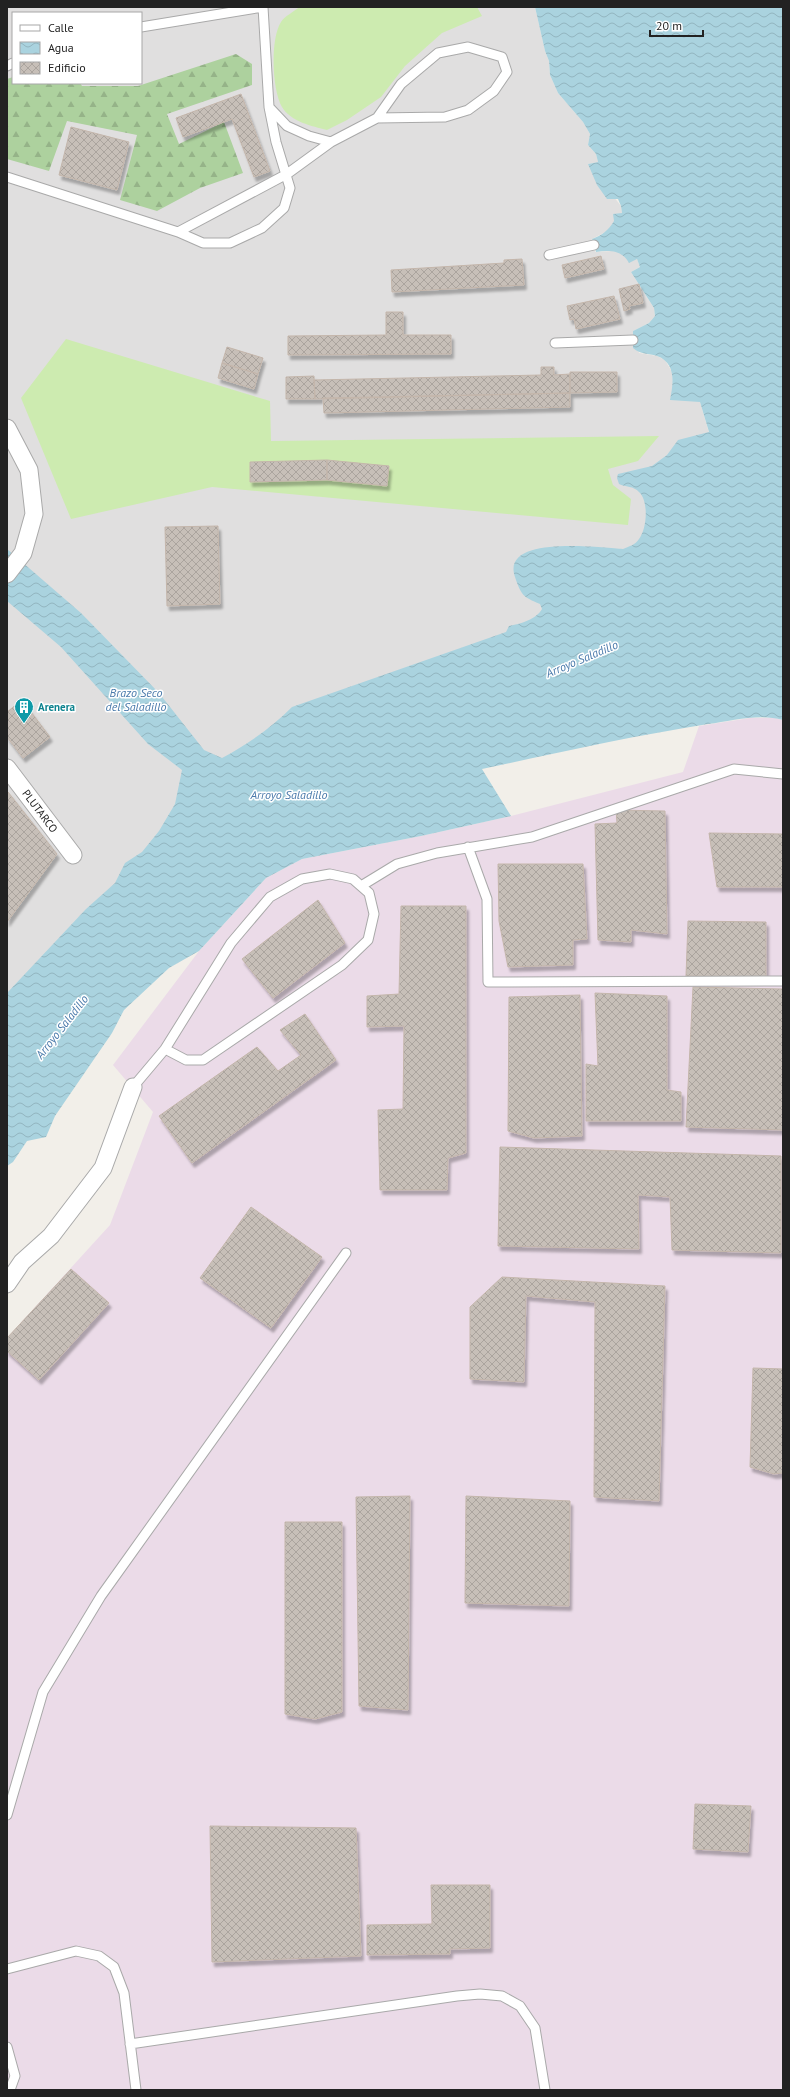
<svg xmlns="http://www.w3.org/2000/svg" width="790" height="2097" font-family="'PT Sans',sans-serif">
  <style>
    .residential { fill: #e0dfdf; fill-rule: evenodd }
    .industrial { fill: #ebdbe8 }
    .grass { fill: #cdebb0 }
    .forest { fill: url(#forest-firs) }
    .water { fill: url(#water-waves) }
    .building { fill: url(#building-cross-hatch); stroke: #c4b6ab; filter: url(#shadow) }
    .lines { fill: none; stroke-linecap: round; stroke-linejoin: round }
    .service-casing { stroke: #a9a9a9; stroke-width: 11 }
    .minor-casing { stroke: #a9a9a9; stroke-width: 19 }
    .service { stroke: #fff; stroke-width: 9 }
    .minor { stroke: #fff; stroke-width: 17 }
    .labels { text-anchor: middle; stroke-width: 3; stroke-linejoin: round; paint-order: stroke }
    .culture-label { font-size: 11px; font-weight: bold; fill: #0d838f; stroke: #fff; text-anchor: start }
    .street-label { font-size: 11px; fill: #222; stroke: #fff }
    .water-label { font-size: 12px; font-style: italic; fill: #4a7aab; stroke: #fff }
  </style>
  <defs>
    <pattern id="forest-firs" width="22" height="20" patternUnits="userSpaceOnUse"><rect width="22" height="20" fill="#add19e"/><path d="M5 1l3.5 6h-7zM16 11l3.5 6h-7z" fill="#95b388"/></pattern>
    <pattern id="water-waves" width="16" height="10" patternUnits="userSpaceOnUse"><rect width="16" height="10" fill="#aad3df"/><path d="M0 5q4-4 8 0t8 0" fill="none" stroke="#92b5bf"/></pattern>
    <pattern id="building-cross-hatch" width="8" height="8" patternUnits="userSpaceOnUse"><rect width="8" height="8" fill="#c7bfb8"/><path d="M0 0l8 8M0 8l8-8" fill="none" stroke="#aba49e"/></pattern>
    <filter id="shadow"><feDropShadow dx="2.5" dy="4.5" stdDeviation="1" flood-color="#0004"/></filter>
  </defs>
  <rect width="100%" height="100%" fill="#f2efe9"/>
  <path class="residential" d="M7,7H535L545,51L549,61L550,75L558,93L583,122L590,134L588,145L596,154L598,162L588,164L621,206L622,213L609,230L592,239L595,252L612,251L619,252L626,257L637,259L640,267L631,272L654,308L655,316L649,323L633,331L639,353L657,356L665,360L672,372L673,385L700,402L754,587L252,824L7,1099ZM13,13H141V83H13Z"/>
  <path class="industrial" d="M750,718H775L783,720V2090H12L7,2085V1338L110,1225L153,1112L113,1065L199,951L266,878L302,859L421,836L511,816L683,772L699,726Z"/>
  <path class="grass" d="M300,7H477L482,16L442,33L405,66L381,97L347,120L327,130C312,126 291,122 282,107C272,90 270,39 281,22C284,17 294,11 300,7Z
    M66,339L270,401L271,441L659,436L638,461L608,469L613,485L631,499L628,525L212,487L71,519L21,398Z"/>
  <path class="forest" d="M236,54L252,64V85L167,114L179,144L224,122L243,173L200,188L157,211L120,200L137,135L67,121L49,171L7,159V79L13,77V83H80L82,86H138Z"/>
  <path class="water" d="M535,7H783V720C759,713 732,721 708,724C632,736 557,753 482,769L511,816L421,836L302,859L266,878L199,951L169,968L124,1010L112,1033L55,1116L46,1137L27,1141L13,1162L7,1166V993L86,909L115,883L125,863L142,852L159,831L175,804L182,770L148,744L61,647L7,601V549L81,613L159,693L204,750L222,758C248,744 271,728 292,707L506,632L509,626C520,624 537,619 542,609L540,604C523,597 521,595 515,577C500,534 602,548 623,549C630,546 635,545 639,539C647,529 649,501 639,492C634,486 625,487 619,484L617,478L618,474L652,466L667,455L678,440L709,432L700,402L670,400C673,385 677,363 657,356C648,353 641,355 633,348V331L649,323L655,316L654,308L631,272L640,267L637,259L629,263C622,250 609,250 596,252L592,239C602,235 608,231 614,221L613,214L622,213L621,206L618,199H607L597,185L588,164L598,162L596,154L588,145L590,134L583,122L558,93L550,75L549,61L545,51Z"/>
  <path class="building" d="M241,94L270,171L254,177L232,119L183,137L176,118Z
    M71,127L129,142L117,190L59,175Z
    M601,256L604,269L565,278L562,265Z
    M522,259L524,285L392,292L391,270L504,263V260Z
    M639,284L643,303L629,306L630,309L624,311L619,289Z
    M614,296L620,319L576,329L574,319L570,320L567,306Z
    M386,312H403V335H451V354L288,355V336L386,335Z
    M227,347L263,358L258,374L222,363Z
    M222,363L258,374L254,389L218,378Z
    M541,367H554V375L570,374V393L315,399L314,380L541,375Z
    M570,372H617V392L570,393Z
    M314,376L315,399H286V377Z
    M570,393V407L324,413L323,398Z
    M327,460L389,466L387,486L327,480Z
    M327,460V480L250,482V462Z
    M218,526L220,604L167,606L165,527Z
    M22,700L50,737L23,758L7,737V712Z
    M8,792L57,854L7,922V797Z
    M616,810L665,811L667,934L631,930V942L598,940L595,824L617,823Z
    M709,833L783,834V887H717Z
    M498,864H583L587,939L573,940V965L508,967L499,921Z
    M318,900L345,943L273,998L242,959Z
    M401,906H466V1153L448,1158L447,1190H380L378,1110L403,1109L404,1026L367,1027V996L399,994Z
    M688,921L766,922V977L686,976Z
    M693,987L783,989V1130L686,1127Z
    M595,993L667,996V1090L681,1092V1121H586V1064L598,1066Z
    M580,995L582,1136L534,1138L508,1131L509,997Z
    M305,1014L336,1060L192,1163L159,1116L257,1047L278,1071L301,1055L280,1030Z
    M500,1147L781,1156V1253L672,1250L670,1197L638,1195L639,1249L498,1246Z
    M251,1207L322,1257L271,1328L200,1278Z
    M71,1269L109,1303L39,1380L7,1351V1338Z
    M502,1277L665,1286L659,1501L594,1497L595,1302L526,1296L524,1382L470,1379V1307Z
    M753,1368L783,1369V1473L774,1474L750,1467Z
    M410,1496L408,1710L359,1706L356,1497Z
    M466,1496L570,1501L569,1606L465,1603Z
    M285,1522H342V1712L315,1719L285,1714Z
    M695,1804L751,1806L748,1852L693,1849Z
    M210,1826L356,1828L361,1956L212,1962Z
    M431,1885H490V1948L450,1949V1954L367,1955V1925L432,1924Z"/>
  <g class="lines">
    <defs>
      <path id="service" d="M141,27L263,7
        M7,66L13,63
        M269,107L287,126L309,136L331,142
        M7,177L178,232L203,243H230L262,228L284,208L290,188L276,142L269,107L263,7
        M178,232L287,174L331,142L377,118L445,117L468,110L494,91L507,72L502,57L468,47L438,53L401,84L377,118
        M549,255L594,245
        M555,343L633,340
        M468,847L487,899L488,982L783,981
        M361,886L397,864L437,853L532,837L734,769L783,774
        M133,1087L165,1049L231,943L270,897L302,879L330,874L353,879L369,893L374,914L368,940L342,965L203,1060H186L165,1049
        M7,1815L43,1692L101,1596L346,1253
        M7,1969L76,1951L99,1956L114,1967L124,1993L136,2090
        M130,2044L457,1996L480,1994L502,1996L520,2006L535,2028L545,2090
        M7,2047L15,2076L10,2090"/>
      <path id="minor" d="M7,428L29,470L34,514L23,553L7,574
        M7,768L73,855
        M7,1284L22,1262L51,1236L103,1168L133,1087"/>
    </defs>
    <use href="#service" class="service-casing"/>
    <use href="#minor" class="minor-casing"/>
    <use href="#service" class="service"/>
    <use href="#minor" class="minor"/>
  </g>
  <defs>
    <symbol id="building-pin" viewBox="-11 -11 22 30"><path d="M0 17L-7.5 6A9.5 9.5 0 1 1 7.5 6Z" fill="#0f9aa8" stroke="#fff"/><path d="M-4-6H4V6H1V3H-1V6H-4ZM-2.5-4.3h1.7v1.8h-1.7ZM.8-4.3h1.7v1.8H.8ZM-2.5-1h1.7V.8h-1.7ZM.8-1h1.7V.8H.8Z" fill="#fff"/></symbol>
  </defs>
  <g fill-rule="evenodd">
    <use href="#building-pin" x="13" y="696" width="22" height="30"/>
  </g>
  <g class="labels">
    <g class="culture-label">
      <text x="38" y="711">Arenera</text>
    </g>
    <g class="street-label">
      <text transform="translate(40 811) rotate(53)" y="4">PLUTARCO</text>
    </g>
    <g class="water-label">
      <text transform="translate(582 659) rotate(-23)" y="4">Arroyo Saladillo</text>
      <text x="136" y="697">Brazo Seco<tspan x="136" dy="14">del Saladillo</tspan></text>
      <text x="289" y="799">Arroyo Saladillo</text>
      <text transform="translate(62 1027) rotate(-52)" y="4">Arroyo Saladillo</text>
    </g>
  </g>
  <rect width="790" height="2097" fill="none" stroke="#222222" stroke-width="16"/>
  <rect x="12" y="12" width="130" height="72" fill="#ffffff" stroke="#a7a7a7"/>
  <rect x="20" y="25" width="20" height="6" fill="#ffffff" stroke="#a7a7a7"/>
  <text x="48" y="32" font-size="12" fill="#222222">Calle</text>
  <rect x="20" y="42" width="20" height="12" fill="url(#water-waves)" stroke="#a7a7a7"/>
  <text x="48" y="52" font-size="12" fill="#222222">Agua</text>
  <rect x="20" y="62" width="20" height="12" fill="url(#building-cross-hatch)" stroke="#a7a7a7"/>
  <text x="48" y="72" font-size="12" fill="#222222">Edificio</text>
  <path d="M650 30v6h53v-6" fill="none" stroke="#222222" stroke-width="2"/>
  <text x="656" y="30" font-size="12" fill="#222222" stroke="#ffffff" stroke-width="3" paint-order="stroke">20 m</text>
</svg>
